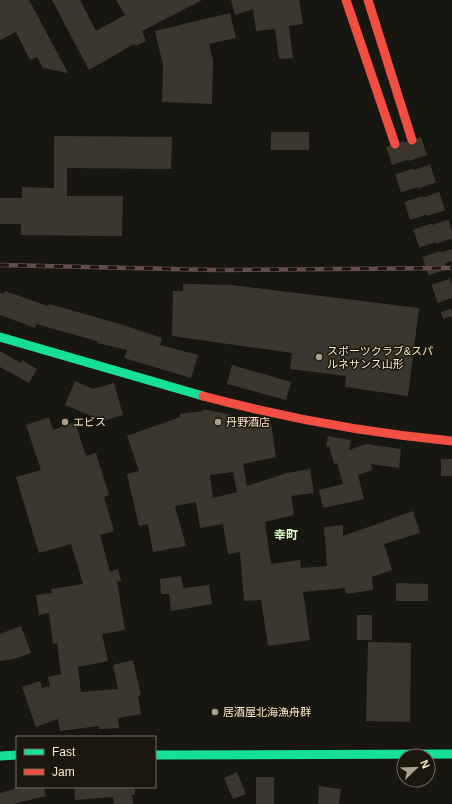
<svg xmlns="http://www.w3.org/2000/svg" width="452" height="804" font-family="Arial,'Noto Sans JP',sans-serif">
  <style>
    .building { fill: #3b372e; fill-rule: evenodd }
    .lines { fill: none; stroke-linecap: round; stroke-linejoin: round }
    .secondary-tunnel { stroke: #3a362c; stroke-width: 19; stroke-dasharray: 19 10; stroke-linecap: butt }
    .fast { stroke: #16e098; stroke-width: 9 }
    .jam { stroke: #f24e42; stroke-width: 9 }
    .rail-casing { stroke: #644b4c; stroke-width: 4.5 }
    .rail { stroke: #1c170d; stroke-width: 3; stroke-dasharray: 9; stroke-linecap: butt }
    .poi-dot { fill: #ac9f8b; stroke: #1c170d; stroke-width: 1.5 }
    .labels { text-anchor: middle; stroke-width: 3; stroke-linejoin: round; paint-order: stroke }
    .poi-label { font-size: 11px; fill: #fbe9cd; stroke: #1c170d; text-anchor: start }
    .neighbourhood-label { font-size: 12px; font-weight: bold; fill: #d4fbce; stroke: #1c170d }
  </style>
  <rect width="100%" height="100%" fill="#181610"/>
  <path class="building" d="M0,0H29L68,73L43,68L37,57L30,60L16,32L0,40Z
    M52,0H80L96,31L125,15L116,0H202L142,31L146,41L135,46L134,44L89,70Z
    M231,0H299L303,24L289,26L293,58L279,59L275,29L256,31L253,9L235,15Z
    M230,13L236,38L209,44L213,60L212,104L162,102L163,65L155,31Z
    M271,132H309V150H271Z
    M54,136L172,137L171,169L67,168V196H123L122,236L21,235V224H0V198H22V187L54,188Z
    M183,284L231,285L419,308L408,396L345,387L346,376L290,369L292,353L172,336L173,291H183Z
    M5,291L48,306L49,304L120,324L162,338L160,345L198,355L191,378L124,358L127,350L97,343V341L36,324L35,328L0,315V293L4,294Z
    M0,351L21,363L22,360L37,369L29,383L0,367Z
    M232,365L291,382L286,400L227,384Z
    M75,381L93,389L114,383L123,415L103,421L65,405Z
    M203,409L232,415L233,427L259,422L271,424L276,457L243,464L247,486L287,473L310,469L314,493L291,496L294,515L265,522L271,564L300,560L301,568L327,566L324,527L343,525V536L413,511L420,533L384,544L392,570L372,577L373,590L346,594L345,588L303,592L310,640L268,646L261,600L244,601L240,552L228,554L223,524L200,528L196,502L175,506L186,546L153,552L148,524L139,526L127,474L139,471L127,436L180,417V414L203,411ZM233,472L237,492L213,498L210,475Z
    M49,417L53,430L75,422L86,456L96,453L109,495L104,497L114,531L100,535L110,572L118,569L121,581L117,582L125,630L102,634L108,661L78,667L81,692L118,689L113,665L133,660L141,695L138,696L141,714L118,718L119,728L99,729V726L60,731L58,719L36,727L22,687L40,681L42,688L50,686L48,677L61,674L57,643L53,644L49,613L39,615L36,595L52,593L51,589L83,584L71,544L39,553L16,477L41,470L26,425Z
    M328,436L351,440L349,450L366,444L401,449L399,468L371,464L372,470L358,475L364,499L323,508L319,490L343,484L337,463L334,464L329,446L326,447Z
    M441,459H452V476H441Z
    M181,576L183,588L209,585L212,604L171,611L169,594H161L160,579Z
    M396,583L428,584V601H396Z
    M357,615H372V640H357Z
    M21,626L31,653L14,659L0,661V634Z
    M368,642L411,643L410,722L366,721Z
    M237,772L246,794L233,799L224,778Z
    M256,777H274V804H256Z
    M319,786L341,789L339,804H318Z
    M14,787H44L46,796L13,804H0V793L15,789Z
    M74,787H135V795H132L133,804H114L113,797L75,800Z"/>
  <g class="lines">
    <path class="secondary-tunnel" d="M412,140L452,261
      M395,144L452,316"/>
    <path class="fast" d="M0,337L203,396
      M155,755L452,754
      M0,756L17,755"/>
    <path class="jam" d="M346,0L395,144
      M368,0L412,140
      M203,396C285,418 368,433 452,441"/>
    <defs>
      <path id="rail" d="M0,265L216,270L452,268"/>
    </defs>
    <use href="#rail" class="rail-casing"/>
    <use href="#rail" class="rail"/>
  </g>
  <g class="poi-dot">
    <circle cx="319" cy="357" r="4"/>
    <circle cx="65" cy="422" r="4"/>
    <circle cx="218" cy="422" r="4"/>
    <circle cx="215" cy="712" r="4"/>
  </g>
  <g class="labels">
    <g class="poi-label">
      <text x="327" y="355">スポーツクラブ&amp;スパ<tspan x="327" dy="13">ルネサンス山形</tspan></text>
      <text x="73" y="426">エビス</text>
      <text x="226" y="426">丹野酒店</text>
      <text x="223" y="716">居酒屋北海漁舟群</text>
    </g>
    <g class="neighbourhood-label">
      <text x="286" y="539">幸町</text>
    </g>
  </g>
  <rect x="16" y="736" width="140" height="52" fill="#1c170d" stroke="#756b5a"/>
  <rect x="24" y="749" width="20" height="6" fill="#16e098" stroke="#756b5a"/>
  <text x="52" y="756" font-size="12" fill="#fbe9cd">Fast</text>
  <rect x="24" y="769" width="20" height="6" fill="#f24e42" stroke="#756b5a"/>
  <text x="52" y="776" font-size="12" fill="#fbe9cd">Jam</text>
  <g transform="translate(416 768) rotate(67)"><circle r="19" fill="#1c170d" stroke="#756b5a"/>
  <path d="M0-3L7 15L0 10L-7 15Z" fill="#ac9f8b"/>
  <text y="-6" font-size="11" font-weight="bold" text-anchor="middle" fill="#fbe9cd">N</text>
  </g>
</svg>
